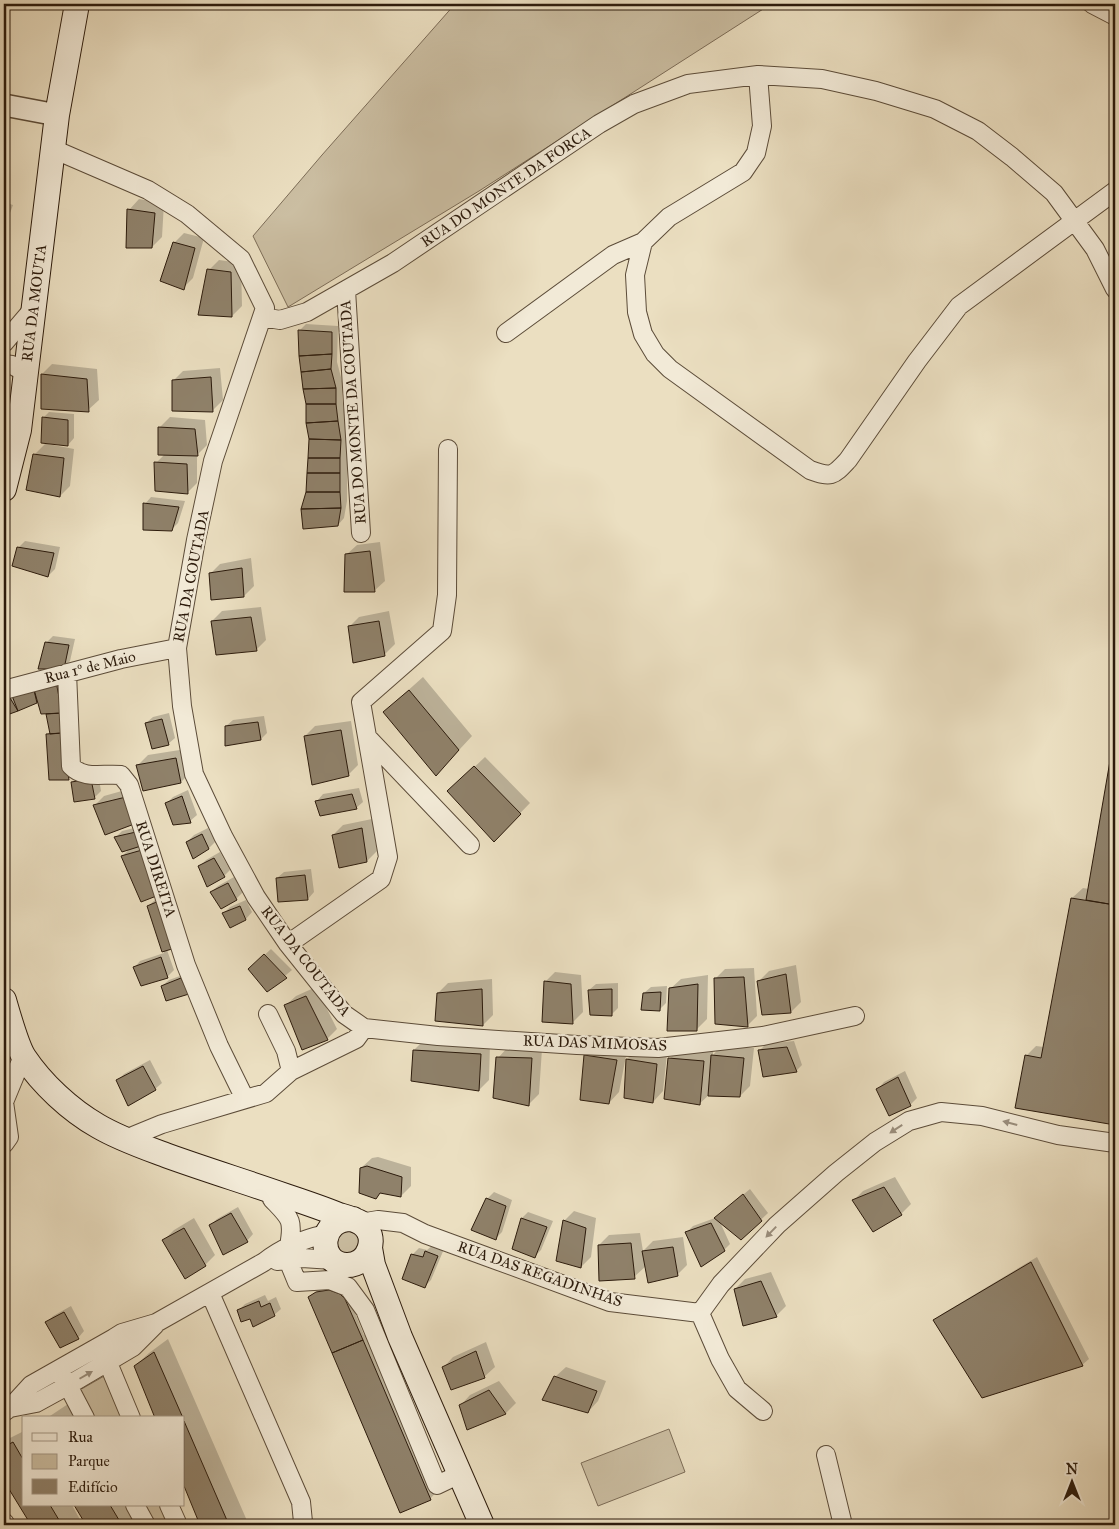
<svg xmlns="http://www.w3.org/2000/svg" width="1119" height="1529" font-family="'IM FELL Great Primer',serif">
  <style>
    .green { fill: #cbbea2; stroke: #7c6c57 }
    .shadow { fill: #0003 }
    .building { fill: #8f816a; stroke: #2c1b0c }
    .lines { fill: none; stroke-linecap: round; stroke-linejoin: round }
    .minor-casing { stroke: #5c4c39; stroke-width: 20 }
    .tertiary-casing { stroke: #5c4c39; stroke-width: 24 }
    .secondary-casing { stroke: #2c1b0c; stroke-width: 26 }
    .minor { stroke: #f2ead7; stroke-width: 18 }
    .tertiary { stroke: #f2ead7; stroke-width: 21 }
    .secondary { stroke: #f2ead7; stroke-width: 24 }
    .oneway { fill: #998d7c }
    .labels { text-anchor: middle; stroke-width: 4.5; stroke-linejoin: round; paint-order: stroke }
    .street-label { font-size: 15px; fill: #2c1b0c; stroke: #f2ead7 }
  </style>
  <rect width="100%" height="100%" fill="#ebdfc1"/>
  <filter id="stains"><feTurbulence type="fractalNoise" baseFrequency=".004" numOctaves="4"/><feColorMatrix values="0 0 0 0 .2 0 0 0 0 .09 0 0 0 0 .02 0 0 0 .5 -.17"/></filter>
  <radialGradient id="worn" r=".72"><stop offset=".6" stop-color="#630" stop-opacity="0"/><stop offset="1" stop-color="#630" stop-opacity=".3"/></radialGradient>
  <path class="green" d="M455,4H771L479,191L288,307L253,236L322,155Z
    M343,1228L360,1233V1250L342,1255L334,1238Z
    M106,1375L125,1418H93L78,1391Z
    M669,1429L685,1472L598,1506L581,1463Z
    M141,1505H163L172,1525H152Z"/>
  <path class="shadow" d="M139,199L164,203L162,237L152,247L129,210Z
    M4,202L13,205L4,229Z
    M184,233L204,238L193,278L183,288L174,243Z
    M219,260L241,263L242,306L232,316L209,270Z
    M306,324L338,326L337,362L342,381V397L347,433V501L344,518L338,525L307,492L310,439L299,331Z
    M52,364L97,369L99,400L88,410L42,408V374Z
    M220,368L223,400L213,410H173V381L183,371Z
    M49,412L74,414V438L68,445L48,442V444L74,449L70,486L60,496L28,489L35,454L47,442L43,418Z
    M170,417L205,420L207,445L197,455V483L187,493L156,463L165,454L159,428Z
    M151,497L185,501L178,523L171,530L145,504Z
    M25,541L60,547L55,569L48,576L18,548Z
    M380,542L385,581L374,591L346,555L357,545Z
    M251,558L254,586L244,596L210,574L220,564Z
    M261,607L266,640L256,650L212,621L222,611Z
    M389,611L395,644L385,654L349,627L359,617Z
    M53,636L75,639L70,661L63,668L46,643Z
    M61,671L75,772L68,779L47,735L51,731L47,712L38,699L36,702L4,714V690Z
    M423,677L472,736L436,775L384,712Z
    M169,713L175,738L168,744L146,723L153,717Z
    M264,716L267,733L261,739L226,726L233,720Z
    M351,721L358,765L348,775L305,736L315,726Z
    M1115,739V1124L1017,1107L1026,1056L1036,1046L1044,1047L1072,898L1083,888L1089,889Z
    M186,749L191,772L181,782L138,765L148,755Z
    M485,757L530,803L504,830L449,791Z
    M98,773L101,791L94,798L72,783L79,776Z
    M136,787V821L94,806L104,796Z
    M359,788L363,802L356,808L317,801L323,794Z
    M188,790L197,815L190,821L167,803L173,797Z
    M372,819L377,851L367,861L333,835L343,825Z
    M142,826L158,894L122,856L131,848L116,837L122,831Z
    M208,828L215,842L209,848L187,842L194,835Z
    M220,852L230,870L224,876L200,866L206,860Z
    M311,869L314,892L308,899L277,878L284,872Z
    M234,877L243,892L236,899L211,892L218,886Z
    M166,895L167,950L174,970L167,977L134,968L140,961L164,953L148,906L155,900Z
    M246,900L252,912L246,919L230,926L224,913L230,907Z
    M271,949L292,970L268,990L256,963Z
    M796,965L801,1002L791,1012L763,1013L759,981L769,971Z
    M754,968L757,1016L747,1026L715,979L725,969Z
    M555,972L581,975L583,1012L573,1022L545,982Z
    M188,973V993L162,986L169,980Z
    M708,975L707,1019L696,1030L670,989L681,979Z
    M492,979L493,1015L483,1025L438,993L448,983Z
    M618,983V1008L612,1014L589,990L596,984Z
    M667,986L666,1003L659,1010L644,993L651,987Z
    M316,987L337,1029L327,1039L285,1006L296,996Z
    M424,1040L490,1044L489,1080L479,1090L414,1050Z
    M794,1041L802,1065L796,1071L760,1050L766,1044Z
    M595,1045L627,1051L619,1092L609,1103L585,1055Z
    M722,1045L754,1048L750,1086L740,1096L709,1095L699,1104L669,1059L679,1049L713,1051V1055Z
    M508,1047L542,1049L539,1094L529,1104L498,1058Z
    M637,1049L667,1054L663,1091L653,1102L627,1059Z
    M150,1060L162,1083L155,1089L118,1080L124,1074Z
    M905,1071L917,1098L910,1105L878,1089L884,1082Z
    M378,1157L411,1167V1186L401,1196L381,1192L361,1168L372,1158Z
    M895,1177L911,1204L901,1214L853,1201L863,1191Z
    M750,1189L768,1213L741,1239L720,1222L730,1244L724,1250L686,1233L693,1226L715,1218Z
    M494,1192L512,1200L502,1232L495,1239L487,1199Z
    M238,1207L253,1234L247,1241L210,1225L217,1219Z
    M574,1211L596,1218L591,1257L581,1267L564,1221Z
    M528,1212L553,1221L541,1250L535,1256L514,1248L522,1218Z
    M194,1218L215,1255L205,1265L164,1240L174,1230Z
    M640,1233L643,1251L653,1241L683,1237L687,1265L677,1275L646,1266L634,1277L599,1245L609,1235Z
    M433,1245L444,1249L431,1280L424,1287L412,1255L419,1248L427,1250Z
    M1037,1257L1089,1359L1082,1365L935,1321L942,1314Z
    M771,1272L786,1306L776,1316L735,1289L745,1279Z
    M333,1288L348,1296L364,1335L373,1331L440,1488L430,1499L309,1297L321,1289Z
    M265,1295L268,1301L276,1297L281,1309L274,1315L251,1317L238,1311L245,1304Z
    M71,1306L84,1331L78,1338L47,1322L53,1316Z
    M168,1339L248,1523L245,1525H201L184,1483V1418H157L135,1366L149,1353Z
    M486,1342L495,1367L484,1377L443,1368L453,1357Z
    M566,1367L606,1381L598,1401L588,1412L555,1377Z
    M499,1381L516,1403L506,1413L467,1428L460,1406L470,1395Z
    M71,1402L80,1418H47Z
    M24,1431V1505H72L83,1525H33L4,1479V1441Z
    M75,1505H132L143,1525H87Z"/>
  <path class="building" d="M127,209L155,213L152,248H126Z
    M173,242L195,248L184,290L160,281Z
    M207,269L231,272L232,317L198,315Z
    M298,330L332,332V354L299,356Z
    M332,354L331,369L301,372L299,356Z
    M331,369L336,388L303,389L301,372Z
    M41,374L87,379L89,412L41,409Z
    M211,377L213,412L172,411V380Z
    M336,388V404H306L303,389Z
    M306,404H336L338,421L306,423Z
    M42,417L68,420V446L41,443Z
    M338,421L341,440L309,439L306,423Z
    M158,427L195,429L198,456L158,455Z
    M309,439L341,440L340,458H308Z
    M33,454L64,458L60,497L26,490Z
    M308,458H340V473H307Z
    M154,462L187,464L188,494L155,491Z
    M307,473H340V492H306Z
    M306,492H340L341,508L301,509Z
    M143,503L179,507L172,531L143,530Z
    M341,508L338,526L303,529L301,509Z
    M17,547L54,553L48,577L12,566Z
    M370,551L375,592H344L345,554Z
    M242,568L244,597L211,600L209,573Z
    M251,617L257,651L216,655L211,621Z
    M379,621L385,656L353,663L348,626Z
    M45,642L69,645L64,669H38Z
    M55,676L62,713L41,714L33,686Z
    M33,686L37,703L18,711L9,688Z
    M409,690L459,750L436,776L383,712Z
    M7,693L18,711L4,716V694Z
    M62,713V733L50,734L46,714Z
    M162,719L169,745L152,749L145,723Z
    M258,722L261,740L225,746V726Z
    M341,730L349,776L312,785L304,736Z
    M1115,732V905L1086,900Z
    M62,733L69,780H49L46,734Z
    M176,758L181,783L143,791L136,765Z
    M474,766L521,814L494,842L447,791Z
    M91,779L95,799L74,802L71,782Z
    M352,794L357,809L320,816L315,801Z
    M182,796L191,823L173,825L165,803Z
    M126,797L137,823L105,835L93,805Z
    M362,828L367,862L339,868L332,835Z
    M136,832L141,846L122,852L114,837Z
    M202,834L209,849L193,859L186,842Z
    M142,850L159,895L141,902L121,856Z
    M214,858L225,877L207,887L198,866Z
    M305,875L308,900L278,902L276,878Z
    M228,883L237,900L221,909L210,892Z
    M1071,898L1115,905V1125L1015,1108L1025,1055L1041,1058Z
    M159,901L175,948L162,952L147,906Z
    M240,906L246,920L230,928L222,913Z
    M264,954L287,978L267,992L248,969Z
    M161,957L168,978L141,986L133,967Z
    M786,974L791,1013L762,1015L757,981Z
    M744,977L748,1027L715,1024L714,978Z
    M181,978L189,994L166,1001L161,986Z
    M544,981L571,984L573,1024L542,1022Z
    M698,984L697,1031H667L669,988Z
    M482,989L483,1026L435,1021L437,993Z
    M612,989V1016L590,1015L588,990Z
    M661,992L660,1011L641,1010L643,993Z
    M306,996L328,1040L302,1050L284,1005Z
    M787,1047L797,1072L763,1077L758,1050Z
    M413,1050L481,1054L479,1091L411,1081Z
    M584,1055L617,1060L609,1104L580,1100Z
    M711,1055L744,1058L740,1097L708,1096Z
    M496,1057L532,1058L529,1106L493,1098Z
    M668,1058L704,1061L700,1105L664,1099Z
    M626,1059L657,1064L653,1103L624,1098Z
    M143,1066L156,1090L128,1106L116,1080Z
    M898,1077L911,1106L889,1116L876,1089Z
    M367,1166L402,1177L401,1197L380,1193L376,1199L359,1193L360,1168Z
    M884,1187L902,1215L873,1232L852,1200Z
    M743,1194L762,1221L741,1240L714,1218Z
    M486,1198L506,1206L496,1240L471,1230Z
    M231,1213L248,1242L223,1255L209,1225Z
    M521,1218L547,1227L535,1258L512,1249Z
    M563,1220L586,1228L581,1268L556,1261Z
    M711,1223L725,1251L701,1267L685,1232Z
    M184,1228L206,1266L185,1279L162,1240Z
    M631,1243L635,1279L599,1281L598,1245Z
    M673,1247L678,1276L648,1283L642,1251Z
    M425,1251L438,1256L425,1288L402,1279L411,1254L423,1257Z
    M1031,1262L1083,1366L982,1398L933,1320Z
    M761,1281L777,1317L743,1326L734,1289Z
    M329,1290L340,1294L345,1299L363,1340L332,1353L308,1297L316,1292Z
    M259,1301L261,1307L270,1303L275,1316L253,1327L250,1319L241,1322L237,1310Z
    M64,1312L79,1339L60,1348L45,1322Z
    M363,1340L431,1500L400,1513L332,1353Z
    M476,1351L485,1378L451,1390L442,1367Z
    M154,1352L183,1418H155L134,1366Z
    M554,1376L597,1391L588,1413L542,1400Z
    M489,1390L506,1414L467,1430L459,1405Z
    M184,1421L229,1525H200L184,1486Z
    M13,1442L24,1461V1505H50L62,1525H31L4,1481V1447Z
    M74,1505H110L122,1525H86Z"/>
  <g class="lines">
    <defs>
      <path id="minor" d="M1092,4L1115,16
        M53,149L148,190L187,214L241,259L265,308L213,461L196,540L177,648L182,706L194,774L223,836L256,897L288,944L344,1014L364,1028L438,1036L577,1045L658,1048L763,1036L855,1016
        M643,242L635,275L637,312L643,334L655,354L670,369L810,470C832,478 833,476 848,460L917,361L959,306L1115,191
        M346,290L361,533
        M262,317L280,320L307,312L393,263L599,124L634,104L688,84L758,75L822,79L876,91L935,109L978,131L1012,157L1054,193L1095,249L1115,289
        M506,333L613,255L643,242L669,217L743,172L756,153L762,126L758,75
        M4,343L33,309
        M4,364L12,365L26,373
        M67,673L71,766C84,780 103,773 121,775L129,785L186,965L219,1046L245,1099
        M4,690L121,659L177,648
        M367,737L470,845
        M288,944L381,879L388,857L361,702L442,631L447,595L448,449
        M268,1014L286,1051L291,1071
        M123,1140L162,1124L266,1093L291,1071L356,1039L364,1028
        M4,1144L9,1137L4,1102L23,1056
        M272,1199C290,1218 294,1219 289,1246
        M360,1223L378,1220L403,1223L425,1234L485,1256L610,1302L700,1313
        M288,1260L297,1282L330,1280L348,1287L365,1310L437,1485L460,1474
        M277,1261L302,1258L333,1260
        M210,1293L301,1502L303,1522L301,1525
        M700,1313L721,1284L777,1225L836,1173L875,1142L909,1121L941,1112L982,1116L1058,1135L1115,1143
        M700,1313L720,1359L737,1389L763,1411
        M101,1353L111,1370L131,1418
        M63,1376L85,1418
        M10,1408L36,1403L67,1386L133,1347L155,1325
        M4,1412L10,1408L31,1385L114,1338L122,1333L156,1323L264,1262C283,1247 303,1239 326,1234
        M826,1455L843,1525
        M135,1505L146,1525
        M169,1505L178,1525
        M4,1522L6,1525"/>
      <path id="tertiary" d="M4,105L57,115"/>
      <path id="secondary" d="M4,489L19,430L57,115L77,4
        M4,1000C8,1014 17,1046 24,1057C42,1084 70,1110 98,1126C120,1139 144,1147 168,1156C207,1170 246,1182 286,1196C304,1202 322,1208 339,1215C346,1217 354,1219 361,1223C380,1236 369,1266 346,1265C316,1263 319,1217 353,1219
        M370,1248L373,1265L400,1337L482,1525"/>
    </defs>
    <use href="#minor" class="minor-casing"/>
    <use href="#tertiary" class="tertiary-casing"/>
    <use href="#secondary" class="secondary-casing"/>
    <use href="#minor" class="minor"/>
    <use href="#tertiary" class="tertiary"/>
    <use href="#secondary" class="secondary"/>
  </g>
  <defs><path id="oneway-solid" d="M-6-.8H1V-3.2L6.5 0L1 3.2V.8H-6Z" transform="scale(1.25)"/></defs>
  <g class="oneway">
    <use href="#oneway-solid" transform="translate(1010 1123) rotate(-165)"/>
    <use href="#oneway-solid" transform="translate(896 1129) rotate(147)"/>
    <use href="#oneway-solid" transform="translate(771 1232) rotate(134)"/>
    <use href="#oneway-solid" transform="translate(86 1375) rotate(-30)"/>
  </g>
  <g class="labels">
    <g class="street-label">
      <text transform="translate(506 187) rotate(-34)" y="5">RUA DO MONTE DA FORCA</text>
      <text transform="translate(34 303) rotate(-83)" y="5">RUA DA MOUTA</text>
      <text transform="translate(353 412) rotate(-94)" y="5">RUA DO MONTE DA COUTADA</text>
      <text transform="translate(191 576) rotate(-79)" y="5">RUA DA COUTADA</text>
      <text transform="translate(90 667) rotate(-14)" y="5">Rua 1º de Maio</text>
      <text transform="translate(156 869) rotate(72)" y="5">RUA DIREITA</text>
      <text transform="translate(306 961) rotate(52)" y="5">RUA DA COUTADA</text>
      <text transform="translate(595 1043) rotate(2)" y="5">RUA DAS MIMOSAS</text>
      <text transform="translate(540 1274) rotate(19)" y="5">RUA DAS REGADINHAS</text>
    </g>
  </g>
  <rect width="1119" height="1529" fill="none" stroke="#ebdfc1" stroke-width="20"/>
  <rect x="5" y="5" width="1109" height="1519" fill="none" stroke="#2c1b0c" stroke-width="2.5"/>
  <rect x="10" y="10" width="1099" height="1509" fill="none" stroke="#2c1b0c"/>
  <rect x="22" y="1416" width="162" height="90" fill="#f2ead7" stroke="#a39786"/>
  <rect x="32" y="1433" width="25" height="8" fill="#f2ead7" stroke="#a39786"/>
  <text x="68" y="1442" font-size="15" fill="#2c1b0c">Rua</text>
  <rect x="32" y="1454" width="25" height="15" fill="#cbbea2" stroke="#a39786"/>
  <text x="68" y="1466" font-size="15" fill="#2c1b0c">Parque</text>
  <rect x="32" y="1479" width="25" height="15" fill="#8f816a" stroke="#a39786"/>
  <text x="68" y="1492" font-size="15" fill="#2c1b0c">Edifício</text>
  <g transform="translate(1072 1482)" stroke="#f2ead7" stroke-width="4" paint-order="stroke">
  <path d="M0-4L9 19L0 12L-9 19Z" fill="#2c1b0c"/>
  <text y="-8" font-size="14" font-weight="bold" text-anchor="middle" fill="#2c1b0c">N</text>
  </g>
  <rect width="100%" height="100%" filter="url(#stains)"/>
  <rect width="100%" height="100%" fill="url(#worn)"/>
</svg>
